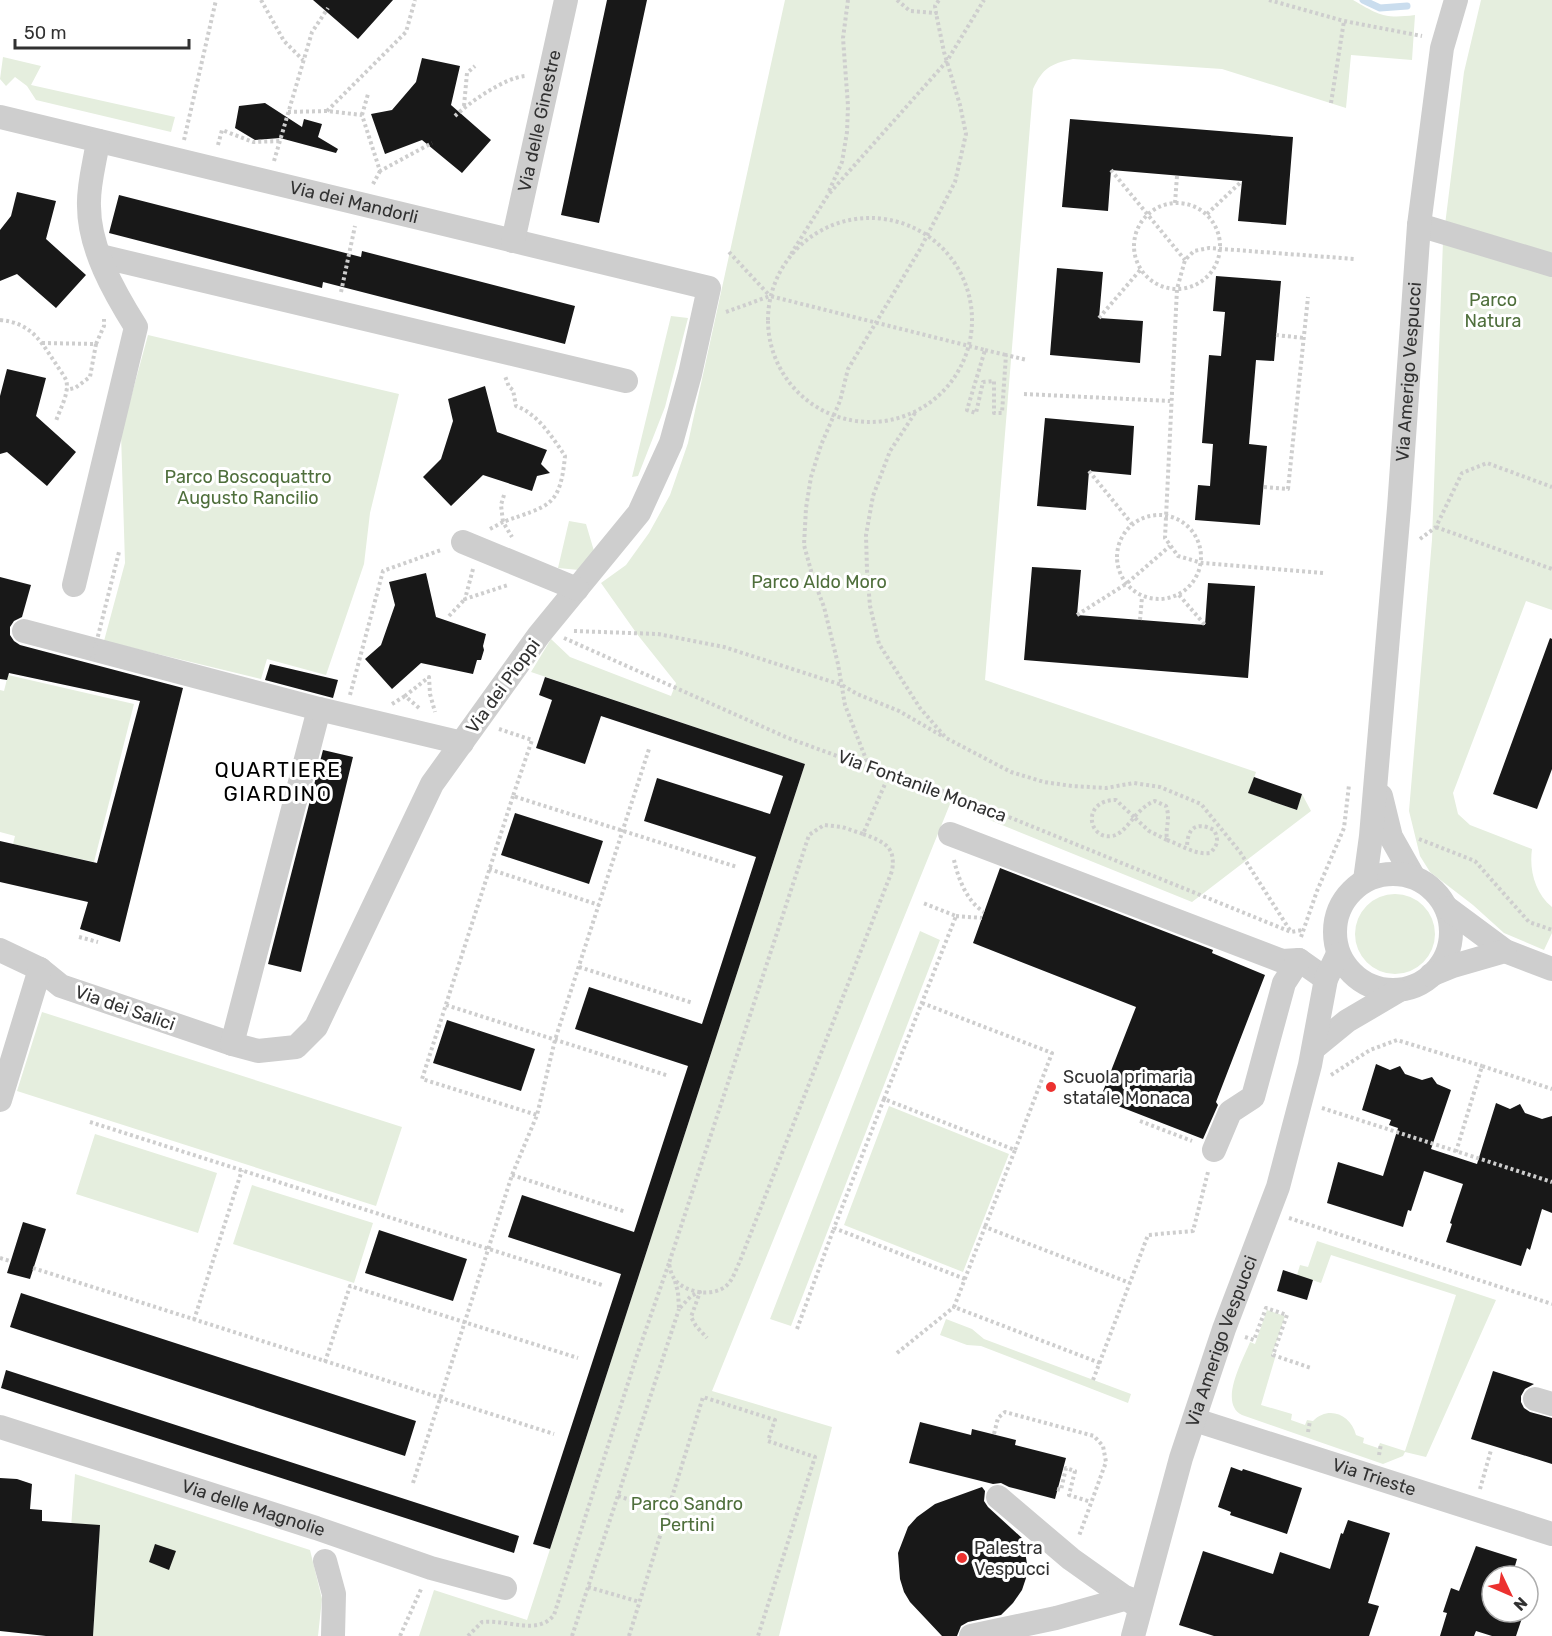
<svg xmlns="http://www.w3.org/2000/svg" width="1552" height="1636" font-family="Rubik,sans-serif">
  <style>
    .green { fill: #e5eede }
    .lines { fill: none; stroke-linecap: round; stroke-linejoin: round }
    .stream { stroke: #caddee; stroke-width: 7 }
    .building { fill: #181818 }
    .path { stroke: #cecece; stroke-width: 4; stroke-dasharray: 3 3; stroke-linecap: butt }
    .minor { stroke: #cecece; stroke-width: 24 }
    .path-bridge { stroke: #cecece; stroke-width: 4; stroke-dasharray: 3 3; stroke-linecap: butt }
    .poi-dot { fill: #ec312f; stroke: #fff; stroke-width: 2 }
    .labels { text-anchor: middle; stroke-width: 6; stroke-linejoin: round; paint-order: stroke }
    .street-label { font-size: 18px; fill: #313131; stroke: #fff }
    .park-label { font-size: 18px; fill: #4f6f3c; stroke: #fff }
    .poi-label { font-size: 18px; fill: #313131; stroke: #fff; text-anchor: start }
    .quarter-label { font-size: 21px; letter-spacing: 1.5px; fill: #000; stroke: #fff }
  </style>
  <rect width="100%" height="100%" fill="#fff"/>
  <path class="green" d="M785,0H1353C1379,15 1384,19 1415,15L1412,60L1351,55L1346,108L1222,69L1073,59C1050,64 1043,68 1033,89L985,680L1256,772L1249,793L1297,810L1302,794L1311,811L1192,902L950,804L712,1391L832,1427L779,1636H419L434,1590L527,1620L805,764L531,672L551,639L570,657L671,696L676,683L637,634L601,583L626,565L649,533L670,495L688,443Z
    M1481,0H1552V610L1526,601L1453,793L1458,814L1470,825L1532,849C1529,870 1535,893 1552,907V933L1544,950L1504,933L1473,905L1430,872L1420,856L1409,811L1432,540L1443,241L1464,72Z
    M3,57L41,66L31,85L175,117L171,132L36,100L27,86L15,77L6,86L0,79Z
    M671,316L688,318L665,407L638,476L632,477Z
    M148,335L399,394L370,513L364,564L326,675L267,659L261,679L104,641L125,563L121,434Z
    M569,521L586,524L594,551L579,570L558,568Z
    M8,675L134,704L94,862L13,844L15,836L0,832V690L4,691Z
    M1355 934a40 40 0 1 1 80 0a40 40 0 1 1-80 0Z
    M920,931L940,940L791,1326L770,1319Z
    M42,1012L402,1127L376,1206L17,1091Z
    M889,1106L1009,1154L963,1272L844,1225Z
    M95,1134L217,1173L198,1233L76,1194Z
    M252,1185L373,1223L354,1283L233,1244Z
    M1317,1241L1496,1300L1426,1457L1405,1452L1403,1456L1383,1464L1242,1415C1218,1403 1243,1360 1250,1342L1255,1344L1267,1310L1285,1316L1272,1355L1275,1358L1261,1405L1292,1414L1291,1420L1305,1425L1307,1420L1313,1421C1329,1405 1351,1415 1356,1435L1364,1438L1363,1443L1378,1448L1380,1443L1405,1451L1456,1295L1331,1255L1321,1283L1297,1275L1300,1265L1308,1267Z
    M946,1319L972,1329L984,1339L1131,1394L1128,1403L981,1346L967,1345L940,1335Z
    M75,1474L310,1550L322,1599L318,1636H93L99,1543L70,1541Z"/>
  <g class="lines">
    <path class="stream" d="M1363,0L1380,8L1407,6"/>
  </g>
  <path class="building" d="M313,0H393L358,39Z
    M607,0H647L599,223L561,215Z
    M422,58L460,66L451,105L491,140L462,173L422,140L385,154L371,114L392,110L416,82Z
    M265,103L302,127L304,119L322,124L318,137L338,149L336,153L280,138L255,140L235,128L239,106Z
    M1070,119L1293,137L1286,225L1238,221L1242,181L1111,170L1108,211L1062,207Z
    M17,192L56,201L46,239L86,275L56,308L17,274L0,281V230L11,216Z
    M119,195L361,257L362,251L575,306L565,344L323,282L322,288L109,233Z
    M1057,268L1103,272L1099,318L1143,321L1140,363L1050,355Z
    M1216,276L1281,281L1274,361L1256,360L1249,444L1267,446L1260,525L1195,520L1198,485L1210,486L1213,444L1202,443L1209,355L1221,356L1225,312L1213,311Z
    M7,369L46,378L36,416L76,452L47,486L7,452L0,454V396Z
    M485,386L497,432L547,450L541,464L550,473L537,476L532,491L483,475L451,506L423,477L441,459L453,421L448,399Z
    M1045,418L1134,426L1131,475L1089,471L1086,510L1037,506Z
    M1032,567L1081,570L1077,615L1205,625L1208,583L1255,586L1248,678L1024,660Z
    M426,573L436,617L486,634L483,646L484,650L481,660H477L473,674L421,663L392,689L365,659L381,645L395,605L389,582Z
    M0,577L31,585L22,617L14,621L10,627V635L14,641L20,645L183,688L120,942L80,929L88,902L0,882V841L97,863L140,701L9,673L7,680L0,679Z
    M1550,638L1552,639V769L1537,809L1493,794Z
    M270,664L338,680L333,698L265,680Z
    M545,677L805,764L550,1549L533,1544L621,1274L508,1237L522,1195L634,1232L688,1066L575,1029L589,987L702,1024L756,857L644,821L657,778L770,814L783,776L601,716L585,764L536,748L552,700L539,695Z
    M323,750L353,757L301,972L268,964Z
    M1254,777L1302,794L1297,810L1248,793Z
    M515,813L603,841L589,884L501,855Z
    M1000,868L1213,950L1212,953L1265,975L1216,1102L1218,1105L1203,1139L1100,1099L1136,1007L973,943Z
    M447,1020L535,1049L521,1091L433,1063Z
    M1376,1064L1390,1070L1400,1066L1405,1074L1422,1080L1432,1077L1437,1084L1451,1090L1431,1149L1477,1164L1496,1103L1510,1109L1520,1104L1525,1113L1542,1119L1552,1116V1213L1542,1209L1530,1250L1527,1248L1521,1266L1446,1242L1452,1224L1450,1223L1463,1184L1424,1171L1411,1211L1408,1210L1403,1227L1327,1203L1338,1162L1383,1176L1398,1128L1389,1125L1391,1120L1362,1110Z
    M23,1222L46,1229L30,1279L7,1273Z
    M379,1230L467,1259L453,1301L365,1273Z
    M1283,1270L1313,1280L1307,1300L1277,1291Z
    M21,1293L416,1421L405,1456L10,1327Z
    M6,1370L519,1536L514,1553L1,1388Z
    M1493,1371L1534,1384L1525,1389L1521,1396V1402L1524,1408L1530,1412L1552,1418V1464L1471,1439Z
    M920,1422L971,1435L972,1429L1016,1440L1015,1445L1066,1458L1055,1499L1009,1487L1001,1483L993,1484L909,1463Z
    M1231,1467L1242,1471L1243,1469L1302,1488L1287,1534L1230,1515L1231,1512L1218,1507Z
    M0,1478L17,1479L32,1484L30,1509L42,1510V1521L100,1525L93,1636H46L0,1631Z
    M982,1487L985,1491L984,1501L988,1507L1023,1539L1027,1564L1026,1578L1022,1590L1013,1603L1001,1615L968,1622L961,1626L957,1636H942L910,1602L904,1592L900,1579L898,1553L908,1527L917,1517L935,1504Z
    M1348,1520L1390,1533L1368,1603L1379,1606L1369,1636H1214L1179,1625L1203,1551L1273,1574L1280,1552L1330,1569L1341,1533L1343,1534Z
    M155,1544L176,1551L169,1570L149,1562Z
    M1476,1546L1517,1559L1512,1576H1492V1612H1524L1516,1636H1492L1476,1631L1474,1636H1440L1447,1613L1443,1612L1451,1588L1459,1591Z"/>
  <g class="lines">
    <path class="path" d="M261,0L284,41L303,60
      M897,0L910,11L936,13L935,6L939,0
      M1269,0L1344,21L1422,36
      M1331,103L1344,21
      M464,106L467,73L475,66
      M327,111L406,32L415,0
      M288,112L327,111L362,115L380,171L432,143
      M362,115L368,94
      M455,116C470,102 504,78 525,76
      M184,140L216,0
      M218,145L222,130L253,142L281,141
      M274,161L312,32L328,8
      M1111,170L1185,260
      M373,184L380,171
      M829,191L842,162L847,132L848,106L843,38L848,0
      M1175,203L1177,176
      M1134 246a43 43 0 1 1 86 0a43 43 0 1 1-86 0Z
      M1207,214L1242,181
      M768 320a102 102 0 1 1 204 0a102 102 0 1 1-204 0Z
      M729,252L769,295
      M791,254L828,195L947,61L984,0
      M341,292L355,226
      M726,312L770,296L985,350L967,410L976,413L983,382L994,381V413H1002L1006,355L1027,360
      M1099,318L1141,269
      M0,320C31,323 40,340 56,364C59,369 64,375 66,380C70,392 60,409 56,421
      M1276,335L1304,338
      M42,343L96,344L90,377L75,388L66,390
      M96,344L104,326V319
      M985,350L1006,355
      M1024,394L1170,401
      M915,413L890,451L873,496L866,535L867,570L870,606L879,644L920,708L946,738L1011,772L1044,782L1072,786L1106,788L1134,783L1160,787L1201,804L1240,852L1291,932
      M1089,471L1132,524
      M1264,487L1288,489L1308,297
      M504,495L501,505L503,522C548,505 560,509 565,456C553,438 537,413 516,406L513,390L509,387L505,376
      M1117 557a42 42 0 1 1 84 0a42 42 0 1 1-84 0Z
      M1436,527L1552,569
      M490,529L503,522L512,537
      M1420,539L1436,527L1462,473L1487,463L1552,487
      M473,569L465,599L508,585
      M1323,573L1202,563L1178,556L1165,538L1177,289L1185,260L1194,251L1209,248L1355,259
      M1179,595L1205,625
      M1077,615L1126,584L1170,546
      M449,616L465,599
      M1140,620L1142,597
      M574,631L658,634L724,647L842,685L857,694L899,711L942,736
      M564,638L788,738L889,775L950,793L1291,932L1303,930
      M350,695L383,571L441,550
      M392,704L405,696
      M419,708L405,696L429,677L430,694L435,712
      M499,729L532,740L513,796L737,867
      M869,767L845,705L838,664L824,607L813,578L804,545L806,508L811,477L821,445L840,401L848,369L919,251L955,182L966,134L960,105L944,52L936,13
      M513,796L422,1079L537,1115
      M1134,817L1116,800C1081,800 1088,840 1112,836C1127,834 1135,808 1155,801L1166,806C1171,820 1165,826 1167,840L1149,831L1134,817
      M863,834C885,842 896,847 892,871L740,1261C736,1269 733,1280 726,1286C713,1297 687,1293 676,1281C671,1275 670,1269 669,1263L809,835L824,825L842,827L863,834L889,775
      M1419,839L1475,861L1529,922L1552,930
      M1167,840C1181,845 1195,855 1210,853C1218,845 1219,840 1214,830C1196,821 1187,828 1187,848
      M954,860C958,878 967,902 984,912
      M489,869L599,905
      M956,916L982,918
      M79,937L98,942
      M1301,937L1317,891L1344,828L1349,785
      M579,967L693,1003
      M922,1003L1052,1053L1015,1150
      M446,1005L669,1076
      M1331,1075L1370,1050L1397,1040L1482,1066
      M884,1099L956,916L923,903
      M1322,1108L1552,1182
      M1140,1121L1192,1141
      M90,1122L602,1285
      M1456,1152L1482,1066L1552,1089
      M512,1175L626,1212
      M1289,1218L1552,1304
      M0,1258L10,1261
      M33,1268L554,1434
      M965,1279L834,1228L884,1099L1015,1150L985,1227
      M675,1281L678,1292L679,1309L691,1296L700,1292L691,1317L696,1326L707,1338
      M194,1320L242,1170
      M797,1329L834,1228
      M1245,1337L1254,1340L1266,1308L1287,1315L1273,1355L1311,1368
      M897,1353L954,1307
      M325,1362L350,1286L578,1358
      M1100,1363L954,1307L985,1227L1130,1283
      M1093,1380L1148,1235L1193,1231L1208,1172
      M1308,1432L1310,1421
      M994,1434L998,1418L1005,1412L1094,1436L1103,1446L1106,1462L1079,1536
      M1379,1455L1381,1444
      M413,1483L512,1175L537,1115L555,1040L649,749
      M1057,1489L1061,1490L1066,1468L1075,1471L1069,1495L1091,1502
      M1480,1489L1491,1450
      M618,1496L668,1512
      M588,1587L640,1602
      M400,1636L422,1587
      M468,1636L482,1622C508,1619 537,1636 554,1615L636,1358L669,1263
      M572,1636L679,1309
      M629,1636L703,1397L775,1420L768,1441L815,1457L758,1636"/>
    <g class="minor">
      <path id="s1" d="M0,117L709,288L690,374L671,443L639,513L539,635L432,784L316,1027L296,1047L258,1051L232,1044L61,986L40,969L0,950"/>
      <path d="M1419,225L1552,265"/>
      <path id="s2" d="M513,241L566,0"/>
      <path d="M100,256L626,381"/>
      <path d="M463,542L577,589"/>
      <path d="M74,585L136,327C114,292 89,248 89,206C88,185 95,162 98,141"/>
      <path d="M24,631L319,709L232,1044"/>
      <path d="M319,709L462,743"/>
      <path d="M1381,796L1391,837L1413,876"/>
      <path d="M950,834L1282,961L1299,960L1326,979"/>
      <circle cx="1393" cy="932" r="58"/>
      <path id="s3" d="M1365,880L1371,836L1399,508L1419,225L1442,48L1456,0"/>
      <path d="M1447,908L1505,951L1552,969"/>
      <path d="M1431,975L1453,966L1505,951"/>
      <path d="M1314,1048L1347,1021L1398,991"/>
      <path d="M0,1100L40,969"/>
      <path d="M1214,1150L1230,1112L1253,1097L1284,983L1299,960"/>
      <path d="M1535,1399L1552,1404"/>
      <path id="s4" d="M1195,1420L1552,1534"/>
      <path id="s5" d="M0,1427L316,1528L431,1568L505,1588"/>
      <path d="M998,1497L1071,1559L1140,1608"/>
      <path d="M325,1561L334,1594L333,1636"/>
      <path d="M971,1636L1056,1618L1128,1598"/>
      <path id="s6" d="M1133,1636L1181,1458L1224,1329L1278,1187L1310,1065L1326,979L1338,954"/>
    </g>
    <path class="path-bridge" d="M92,660L119,552"/>
  </g>
  <g class="poi-dot">
    <circle cx="1051" cy="1087" r="6"/>
    <circle cx="962" cy="1558" r="6"/>
  </g>
  <g class="labels">
    <g class="street-label">
      <text dy="6" stroke="none"><textPath href="#s2" startOffset="123">Via delle Ginestre</textPath></text>
      <text dy="6" stroke="none"><textPath href="#s1" startOffset="364">Via dei Mandorli</textPath></text>
      <text dy="6" stroke="none"><textPath href="#s3" startOffset="510">Via Amerigo Vespucci</textPath></text>
      <text transform="translate(503 686) rotate(-54)" y="6">Via dei Pioppi</text>
      <text transform="translate(922 786) rotate(20)" y="6">Via Fontanile Monaca</text>
      <text transform="translate(125 1008) rotate(19)" y="6">Via dei Salici</text>
      <text dy="6" stroke="none"><textPath href="#s6" startOffset="308">Via Amerigo Vespucci</textPath></text>
      <text dy="6" stroke="none"><textPath href="#s4" startOffset="188">Via Trieste</textPath></text>
      <text dy="6" stroke="none"><textPath href="#s5" startOffset="266">Via delle Magnolie</textPath></text>
    </g>
    <g class="park-label">
      <text x="1493" y="306">Parco<tspan x="1493" dy="21">Natura</tspan></text>
      <text x="248" y="483">Parco Boscoquattro<tspan x="248" dy="21">Augusto Rancilio</tspan></text>
      <text x="819" y="588">Parco Aldo Moro</text>
      <text x="687" y="1510">Parco Sandro<tspan x="687" dy="21">Pertini</tspan></text>
    </g>
    <g class="poi-label">
      <text x="1063" y="1083">Scuola primaria<tspan x="1063" dy="21">statale Monaca</tspan></text>
      <text x="974" y="1554">Palestra<tspan x="974" dy="21">Vespucci</tspan></text>
    </g>
    <g class="quarter-label">
      <text x="278" y="777">QUARTIERE<tspan x="278" dy="24">GIARDINO</tspan></text>
    </g>
  </g>
  <g transform="translate(1510 1594) rotate(134)"><circle r="28" fill="#ffffff" stroke="#adadad" stroke-width="1.5"/>
  <path d="M0-4.5L10 22L0 15L-10 22Z" fill="#ec312f"/>
  <text y="-9" font-size="16" font-weight="bold" text-anchor="middle" fill="#313131">N</text>
  </g>
  <path d="M15 39v9h174v-9" fill="none" stroke="#313131" stroke-width="3"/>
  <text x="24" y="39" font-size="18" fill="#313131" stroke="#ffffff" stroke-width="4.5" paint-order="stroke">50 m</text>
</svg>
